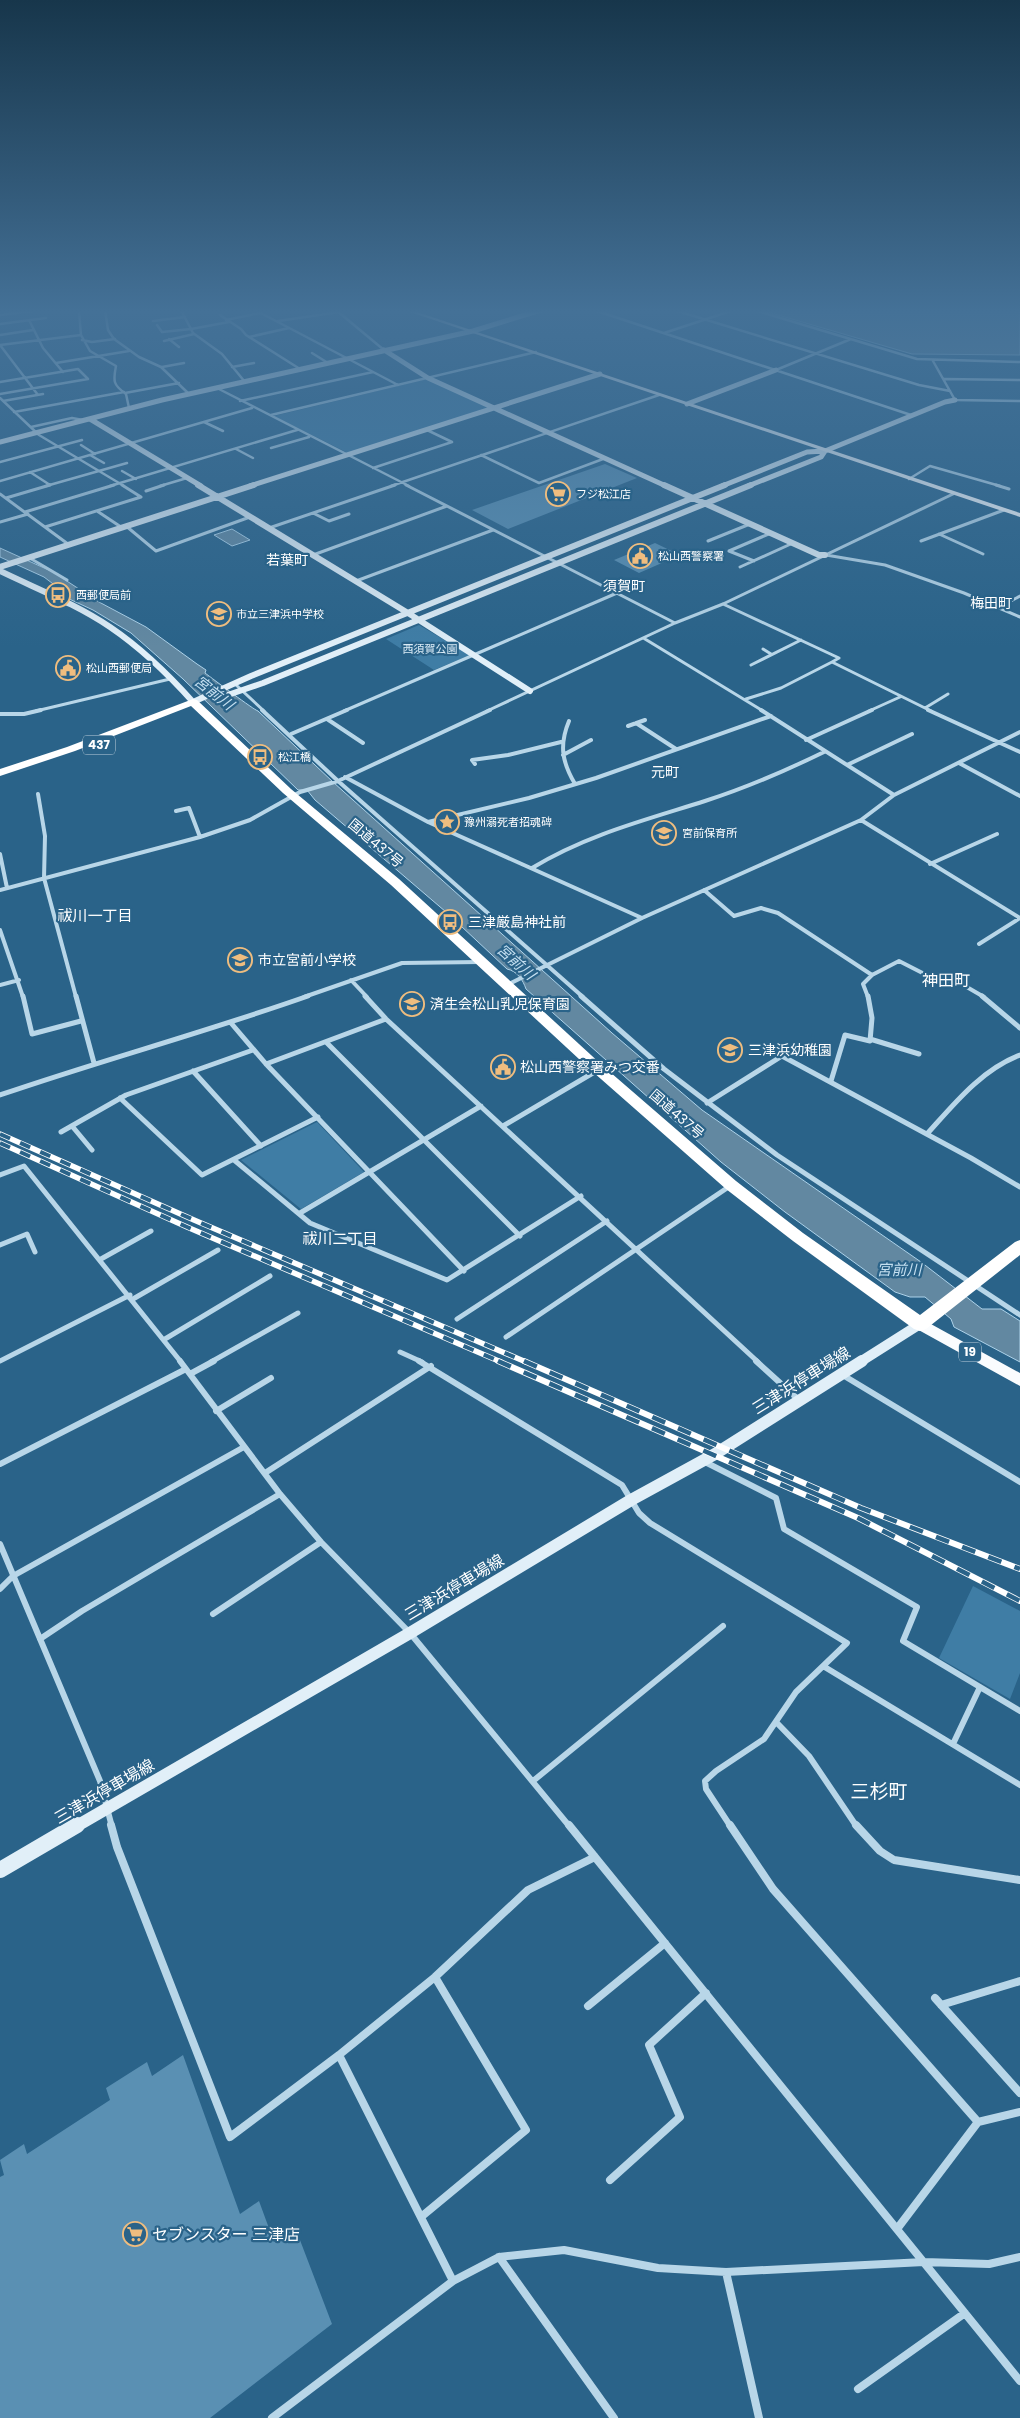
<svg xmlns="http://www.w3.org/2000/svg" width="1020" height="2418" font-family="Poppins,'Noto Sans JP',sans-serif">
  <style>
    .green { fill: #3f7da5 }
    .water { fill: #6288a1; stroke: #add2e9 }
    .building { fill: #5a90b3 }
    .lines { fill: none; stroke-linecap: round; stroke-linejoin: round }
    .street-far5 { stroke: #b8d6e8; stroke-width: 2.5 }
    .street-far4 { stroke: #b8d6e8; stroke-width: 3 }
    .street-far3 { stroke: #b8d6e8; stroke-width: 4 }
    .street-far2 { stroke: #b8d6e8; stroke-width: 5 }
    .street-far1 { stroke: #b8d6e8; stroke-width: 6 }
    .street { stroke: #b8d6e8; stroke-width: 8 }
    .secondary-far4 { stroke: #e1eff8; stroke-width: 5 }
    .secondary-far3 { stroke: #e1eff8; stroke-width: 6 }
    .secondary-far2 { stroke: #e1eff8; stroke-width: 10 }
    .secondary-far1 { stroke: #e1eff8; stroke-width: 12 }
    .secondary { stroke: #e1eff8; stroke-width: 16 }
    .primary { fill: #fafcfe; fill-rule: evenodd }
    .highway { fill: #fff; fill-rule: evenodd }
    .rail-far1-casing { stroke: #fff; stroke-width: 5.5 }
    .rail-casing { stroke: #fff; stroke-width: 6 }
    .rail-far1 { stroke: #2a6389; stroke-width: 4; stroke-dasharray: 11; stroke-linecap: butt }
    .rail { stroke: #2a6389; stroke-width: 4.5; stroke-dasharray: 14; stroke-linecap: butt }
    .labels { text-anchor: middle; stroke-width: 4.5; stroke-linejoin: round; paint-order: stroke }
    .far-poi-label { font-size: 11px; fill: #fff; stroke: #2a6389; text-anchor: start }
    .far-park-label { font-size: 11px; fill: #dbecf7; stroke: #2a6389 }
    .shield { fill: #2a6389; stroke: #bfd0dc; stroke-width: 1 }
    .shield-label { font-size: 12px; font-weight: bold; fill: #fff }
    .far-quarter-label { font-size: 14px; fill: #fff; stroke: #2a6389 }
    .street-label { font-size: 14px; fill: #fff; stroke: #2a6389 }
    .poi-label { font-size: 14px; fill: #fff; stroke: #2a6389; text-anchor: start }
    .water-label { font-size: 15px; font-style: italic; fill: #c4dff0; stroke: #2a6389 }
    .neighbourhood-label { font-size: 15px; fill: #fff; stroke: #2a6389 }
    .quarter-label { font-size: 16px; fill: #fff; stroke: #2a6389 }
    .near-street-label { font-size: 16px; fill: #fff; stroke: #2a6389 }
    .near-poi-label { font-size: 16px; fill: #fff; stroke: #2a6389; text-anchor: start }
    .near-quarter-label { font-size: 19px; fill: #fff; stroke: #2a6389 }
  </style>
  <rect width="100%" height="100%" fill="#2a6389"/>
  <path class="green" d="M427,379L490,408L348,453L274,416Z
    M419,625L470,655L434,670L386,639Z
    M317,1122L364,1172L301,1209L241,1160Z
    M973,1586L1020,1611V1673L1010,1699L939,1658Z"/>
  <path class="water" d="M761,310H1020V355L912,354Z
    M232,529L250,540L232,546L214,535Z
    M0,548L53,572L99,602L146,627L197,664L206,670L205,673C213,679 254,710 258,711L333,782L612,1033L702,1110L921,1262L982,1309H1001L1020,1321V1362L954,1327L951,1319L925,1297H910L895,1292L785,1212L721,1162L526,989C523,980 517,971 507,969L446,912L315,800L307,790H298L183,679L131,633L93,610L65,597L61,590L44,577L0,557Z"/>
  <path class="building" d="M605,464L637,478L508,529L472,510Z
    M655,543L680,555L639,573L614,560Z
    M183,2055L240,2214L259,2201L274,2242L295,2227L332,2324L210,2418H0V2177L4,2175L0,2160L24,2144L27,2154L110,2100L106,2088L147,2062L152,2076Z"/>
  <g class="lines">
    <path class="street-far5" d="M105,310L108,330L114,339L139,357L161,367L189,394
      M181,310L193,333L222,354L245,382
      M255,310L398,385
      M336,310L384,350
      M594,310L911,415
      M674,310L919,385L950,391
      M754,310L917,359L1020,362
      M0,315L41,310
      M220,315L241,329L246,335L300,369
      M29,320L43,348L63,372
      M226,320L260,313
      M153,321L185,317
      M278,321L339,312
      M0,324L46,318
      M157,325L162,332L191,329
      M191,329L229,322
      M664,333L734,310
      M0,335L33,330
      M81,335L79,311L92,310
      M249,337L289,328
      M169,339L179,347
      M82,340L92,342L115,339
      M164,341L194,334
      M0,345L81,335L90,351L116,366C113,381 113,385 126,394L129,408
      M0,345L38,395
      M312,353L328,363
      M933,361L955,400L1020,401
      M56,363L129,351
      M162,367L184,363
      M232,367L254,363
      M776,370L851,339
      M944,379L1020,380
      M0,382L78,369L88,379L0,394
      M217,388L409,486
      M125,393L179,383
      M0,398L39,435L124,486
      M3,401L43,394
      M240,401L373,372
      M14,412L124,392
      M271,415L536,352
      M204,422L223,431
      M31,427L72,418L83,420
      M81,445L95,454
      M271,448L309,437
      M236,449L253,458
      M90,455L104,463
      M481,455L539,483L603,459
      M0,462L82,440
      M373,468L452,442L427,430
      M122,471L136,479
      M30,472L50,485
      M909,479L930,466L1000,486
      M0,481L252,408
      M46,486L127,463
      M110,486L297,430
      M160,486L187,478
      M391,486L659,395"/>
    <path class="street-far4" d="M406,485L675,623
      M996,485L1009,489
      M146,491L164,485
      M0,494L68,544
      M6,498L50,485
      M97,511L121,527
      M25,512L114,485
      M313,513L329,521L349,514
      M0,522L28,514
      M126,526L156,551L250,517
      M45,527L141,497L122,485
      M269,528L395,485
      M939,534L983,554
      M708,541L750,524
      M921,541L1004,510
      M313,555L447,506
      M826,555L885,565L964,593L1020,617
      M28,557L67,580
      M754,561L729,551L771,533
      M740,567L793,543
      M356,581L493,530
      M723,604L839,658L832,662L931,711
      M998,608L1020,596
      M645,639L763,711
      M763,649L771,654
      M751,665L801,640
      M235,684L264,711
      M746,699L781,688L832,662
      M925,708L948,694
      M36,711L170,679
      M344,711L617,593
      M487,711L675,623L723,604L953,494
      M869,711L900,697"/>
    <path class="street-far3" d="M262,710L338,781L583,997
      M761,710L894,795
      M928,710L1020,752
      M0,714H24L41,710
      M327,719L363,743
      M569,721C559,745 562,762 575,784
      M636,723L676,749
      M628,726L645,720
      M291,734L347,710
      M806,740L872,710
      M563,755L591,740
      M959,763L1020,796
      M475,764L472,760L508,755L561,742
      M847,765L912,734
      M345,777L428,822L642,918
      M38,794L45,836L44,878L76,997
      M176,811L189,808L200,837
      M861,820L1020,918
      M428,822L529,798L596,778L771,716
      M0,854L7,888
      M930,864L997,834
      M532,868C586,835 645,820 705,801C746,788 785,771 824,752
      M0,890L200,837L250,820L300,792L338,781L490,710
      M704,890L734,916L761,908L778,913L872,975L899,961L944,984L953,979L984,997
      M0,930L23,997
      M979,944L1020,918
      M351,980L367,997
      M0,985L19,980
      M507,985L642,918L861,820L894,795L1020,732
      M304,997L402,963L480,962
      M868,997L863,984L872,975"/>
    <path class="street-far2" d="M23,996L32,1034L81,1021
      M76,996L94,1063
      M365,996L386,1019L758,1362
      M581,996L664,1069L777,1155L1020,1315
      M982,996L1020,1028
      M231,1023L266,1064L464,1271
      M870,1039L919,1054
      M326,1042L520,1236
      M266,1064L386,1019
      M193,1071L261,1146
      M831,1081L845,1035L870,1041L872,1018L868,996
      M0,1095C102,1060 206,1032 308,996
      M120,1098L202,1175L318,1117
      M707,1103L782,1056L971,1158L1020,1187
      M72,1126L92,1150
      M503,1126L598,1070
      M61,1132L126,1095L253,1050
      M927,1134C954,1104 981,1070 1020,1055
      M234,1160L310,1223L447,1280L581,1196
      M0,1175L24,1166L181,1362
      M300,1213L481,1106
      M0,1245L27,1234L35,1252
      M101,1259L151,1231
      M133,1299L218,1250
      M457,1319L607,1221
      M506,1337L730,1186
      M165,1339L270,1276
      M400,1352L422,1362
      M0,1361L130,1295
      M211,1362L298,1313"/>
    <path class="street-far1" d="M180,1361L280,1494L321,1542L410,1633L570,1827
      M419,1361L622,1485L639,1513L650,1523L847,1643L796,1692L764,1739L716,1771L705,1781L706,1789L731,1827
      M756,1361L799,1400
      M190,1374L214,1361
      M841,1374L1020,1482
      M216,1411L271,1378
      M705,1462L776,1498L784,1529L917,1607L903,1641L1020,1711
      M0,1464L186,1369
      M265,1473L431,1366
      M0,1544L100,1781L112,1827
      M0,1589L13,1576L244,1447
      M213,1614L321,1542
      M40,1639L82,1611L280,1494
      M823,1666L1020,1785
      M777,1723L809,1756L857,1827
      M953,1744L980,1687
      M533,1781L723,1626"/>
    <path class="street" d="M111,1825L117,1847L230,2137L339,2055L453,2281
      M569,1825L1020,2381
      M730,1825L773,1889L978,2122
      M856,1825L880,1851L894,1860L1020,1880
      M935,1998L1020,2093
      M941,2005L1020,1981
      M588,2006L665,1943
      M339,2055L435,1977L528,1890L595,1857
      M610,2180L680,2117L649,2045L706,1993
      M421,2217L526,2130L435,1977
      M897,2229L978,2122L1020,2112
      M499,2257L564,2250L658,2268L726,2272L924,2262L989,2264L1020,2257
      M726,2272L759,2418
      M858,2389L965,2313
      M272,2418L453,2281L499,2257L614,2418"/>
    <path class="secondary-far4" d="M384,350L428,378L666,486
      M687,404L776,370
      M90,419L201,486
      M0,442L162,400L473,331L541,310
      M250,486L600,374
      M722,486L807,452L825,451L945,402L955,400
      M748,486L821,457L825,451"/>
    <path class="secondary-far3" d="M198,485L408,613L530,691
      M664,485L819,555H825
      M0,567L254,485
      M0,571C37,589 76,604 110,627C141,648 168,674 193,702L251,676L725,485
      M216,699L263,683L751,485"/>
    <path class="secondary-far2" d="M860,1362L920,1324"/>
    <path class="secondary-far1" d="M75,1827L410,1633L631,1500L715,1454L862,1361"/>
    <path class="secondary" d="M0,1870L77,1825"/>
    <path class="primary" d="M404,310H411L1020,513V517Z
      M920,1318L1020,1373V1386L915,1328L913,1324L915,1320Z"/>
    <path class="highway" d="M193,699L197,700L291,789L399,879L603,1066L736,1181L803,1233L920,1315L1015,1242L1020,1240V1255L926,1329L920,1331L914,1329L793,1241L726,1189L593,1072L391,885L283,793L191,706L75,751L0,776V769L67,747Z"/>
    <defs>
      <path id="rail-far1" d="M0,1134L194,1220L526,1362
        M0,1143L187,1227L501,1362"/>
      <path id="rail" d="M498,1361L858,1518L1020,1601
        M524,1361L861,1508L1020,1569"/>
    </defs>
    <use href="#rail-far1" class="rail-far1-casing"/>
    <use href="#rail" class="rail-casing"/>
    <use href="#rail-far1" class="rail-far1"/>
    <use href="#rail" class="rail"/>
  </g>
  <linearGradient id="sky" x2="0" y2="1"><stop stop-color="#17364b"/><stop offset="0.48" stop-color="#447197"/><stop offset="1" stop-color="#447197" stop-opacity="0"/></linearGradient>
  <rect width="1020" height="648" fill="url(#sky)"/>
  <defs>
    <symbol id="supermarket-ring" viewBox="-11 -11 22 22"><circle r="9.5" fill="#2a6389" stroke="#efbd7f" stroke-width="1.5"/><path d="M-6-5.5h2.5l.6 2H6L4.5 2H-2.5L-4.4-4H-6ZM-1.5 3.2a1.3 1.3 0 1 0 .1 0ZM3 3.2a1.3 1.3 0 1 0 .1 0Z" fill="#efbd7f"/></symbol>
    <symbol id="civic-ring" viewBox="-11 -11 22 22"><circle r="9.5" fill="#2a6389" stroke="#efbd7f" stroke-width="1.5"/><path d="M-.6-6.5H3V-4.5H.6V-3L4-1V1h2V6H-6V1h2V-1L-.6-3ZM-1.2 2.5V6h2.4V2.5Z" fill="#efbd7f"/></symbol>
    <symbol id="bus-ring" viewBox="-11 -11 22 22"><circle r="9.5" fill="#2a6389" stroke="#efbd7f" stroke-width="1.5"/><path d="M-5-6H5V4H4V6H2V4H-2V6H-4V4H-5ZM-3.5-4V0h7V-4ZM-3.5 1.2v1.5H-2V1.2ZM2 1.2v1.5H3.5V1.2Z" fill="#efbd7f"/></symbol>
    <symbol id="school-ring" viewBox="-11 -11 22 22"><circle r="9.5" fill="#2a6389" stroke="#efbd7f" stroke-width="1.5"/><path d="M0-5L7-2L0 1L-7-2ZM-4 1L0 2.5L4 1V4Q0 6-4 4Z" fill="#efbd7f"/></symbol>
    <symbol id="sight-ring" viewBox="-11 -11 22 22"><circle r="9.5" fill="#2a6389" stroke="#efbd7f" stroke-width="1.5"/><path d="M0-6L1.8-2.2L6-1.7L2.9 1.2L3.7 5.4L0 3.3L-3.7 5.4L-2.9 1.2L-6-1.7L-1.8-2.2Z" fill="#efbd7f"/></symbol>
  </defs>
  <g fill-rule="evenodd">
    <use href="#supermarket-ring" x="544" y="480" width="28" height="28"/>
    <use href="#civic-ring" x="626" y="542" width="28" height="28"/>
    <use href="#bus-ring" x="44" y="581" width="28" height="28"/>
    <use href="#school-ring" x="205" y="600" width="28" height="28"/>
    <use href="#civic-ring" x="54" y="654" width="28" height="28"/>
    <use href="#bus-ring" x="246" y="743" width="28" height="28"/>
    <use href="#sight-ring" x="433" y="808" width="28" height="28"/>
    <use href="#school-ring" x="650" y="819" width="28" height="28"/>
    <use href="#bus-ring" x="436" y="908" width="28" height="28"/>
    <use href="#school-ring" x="226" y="946" width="28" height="28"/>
    <use href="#school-ring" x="398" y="990" width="28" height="28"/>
    <use href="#school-ring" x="716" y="1036" width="28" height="28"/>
    <use href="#civic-ring" x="489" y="1053" width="28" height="28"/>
    <use href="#supermarket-ring" x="121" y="2220" width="28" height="28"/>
  </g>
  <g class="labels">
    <g class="far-poi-label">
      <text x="576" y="498">フジ松江店</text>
      <text x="658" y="560">松山西警察署</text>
      <text x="76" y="599">西郵便局前</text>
      <text x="236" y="618">市立三津浜中学校</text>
      <text x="86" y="672">松山西郵便局</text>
      <text x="278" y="761">松江橋</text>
      <text x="464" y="826">豫州溺死者招魂碑</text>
      <text x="682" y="837">宮前保育所</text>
    </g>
    <g class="far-park-label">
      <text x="430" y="653">西須賀公園</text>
    </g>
    <g class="shield">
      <rect x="83" y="735.5" width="32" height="19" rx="4"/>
      <rect x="959" y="1342.5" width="22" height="19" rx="4"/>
    </g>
    <g class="shield-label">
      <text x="99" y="749">437</text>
      <text x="970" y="1356">19</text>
    </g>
    <g class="far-quarter-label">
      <text x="287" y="565">若葉町</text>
      <text x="624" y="591">須賀町</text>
      <text x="991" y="608">梅田町</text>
      <text x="665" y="777">元町</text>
    </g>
    <g class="street-label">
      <text transform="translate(376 843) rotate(40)" y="5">国道437号</text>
      <text transform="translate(677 1114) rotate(41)" y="5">国道437号</text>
    </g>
    <g class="poi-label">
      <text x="468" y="927">三津厳島神社前</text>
      <text x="258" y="965">市立宮前小学校</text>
      <text x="430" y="1009">済生会松山乳児保育園</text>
      <text x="748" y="1055">三津浜幼稚園</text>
      <text x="520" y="1072">松山西警察署みつ交番</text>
    </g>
    <g class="water-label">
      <text transform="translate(214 693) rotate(38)" y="5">宮前川</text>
      <text transform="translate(516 962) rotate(42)" y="5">宮前川</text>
      <text x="899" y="1275">宮前川</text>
    </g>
    <g class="neighbourhood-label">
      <text x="95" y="921">祓川一丁目</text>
      <text x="340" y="1244">祓川二丁目</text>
    </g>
    <g class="quarter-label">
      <text x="946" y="986">神田町</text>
    </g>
    <g class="near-street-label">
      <text transform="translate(801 1380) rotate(-32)" y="6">三津浜停車場線</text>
      <text transform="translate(454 1587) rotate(-31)" y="6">三津浜停車場線</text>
      <text transform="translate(104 1791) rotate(-30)" y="6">三津浜停車場線</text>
    </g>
    <g class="near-poi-label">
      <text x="152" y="2240">セブンスター 三津店</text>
    </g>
    <g class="near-quarter-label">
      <text x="879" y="1798">三杉町</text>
    </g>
  </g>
</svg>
